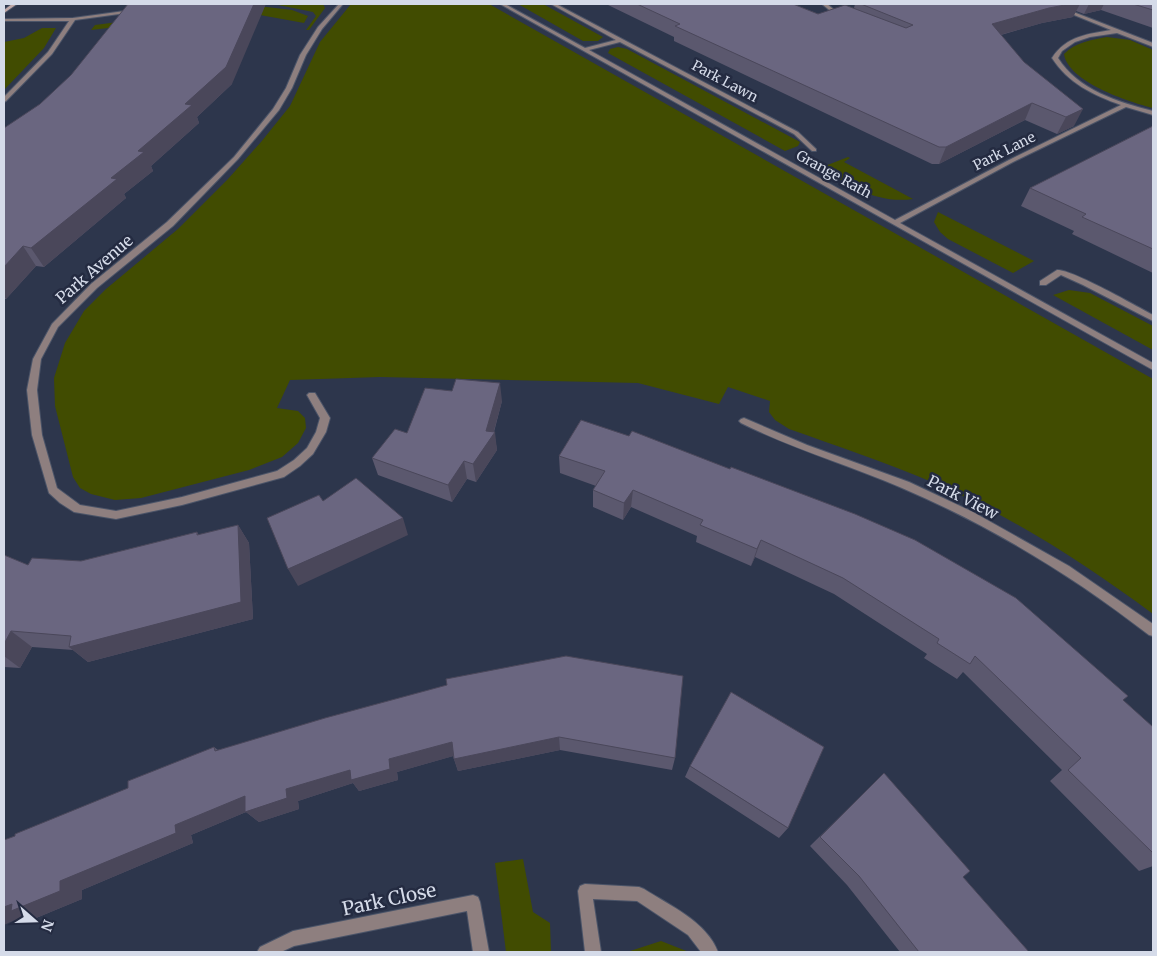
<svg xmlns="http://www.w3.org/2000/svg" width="1157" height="956" font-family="Merriweather,serif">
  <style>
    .green { fill: #414c01 }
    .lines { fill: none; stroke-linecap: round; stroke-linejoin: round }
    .street-casing { stroke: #4b5468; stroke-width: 2 }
    .secondary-casing { stroke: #4b5468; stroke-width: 2 }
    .street { fill: #8e7f7f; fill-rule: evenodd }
    .secondary { fill: #bfa7a7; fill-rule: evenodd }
    .wall { fill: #5b586e }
    .shaded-wall { fill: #4a475a }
    .building { fill: #6a6680; stroke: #4a475a }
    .labels { text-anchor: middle; stroke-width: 5; stroke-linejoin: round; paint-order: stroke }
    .far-street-label { font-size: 14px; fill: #d5dbe9; stroke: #242b41 }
    .street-label { font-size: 16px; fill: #d5dbe9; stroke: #242b41 }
    .near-street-label { font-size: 19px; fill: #d5dbe9; stroke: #242b41 }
  </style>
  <rect width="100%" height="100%" fill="#2d364c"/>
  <path class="green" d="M273,4H323L325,8L309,30H306L316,16L313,12Z
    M351,4H489L1153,379V614C1084,563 1011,516 932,482C885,462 837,446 789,429L775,420L769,412L770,401L728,387L719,404L638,383L380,377L290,380L277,408L298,411L305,418L306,428L298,443L282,457L249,470L141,498L115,500L91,494L80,488L73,477L55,406L54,378L65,343L84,311L106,289L178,229L228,179L261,142L290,106L320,42Z
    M518,4H543L603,37L598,41H583Z
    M250,5L292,10L308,16L304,23L260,15L202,17L91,30L95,25Z
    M42,28H56L44,48L4,90V42L24,38Z
    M1107,37L1130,40L1153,50V108C1129,102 1068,82 1064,54C1075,42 1092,40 1107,37Z
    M618,47L627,49L800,142L798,146L785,151L608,53L610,49Z
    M848,157L850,158L844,162L913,199C877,204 850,186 820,168Z
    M938,212L1034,261L1013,273L948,239L940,232L934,222Z
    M1069,290L1090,293L1153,326V350L1053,295Z
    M523,859L533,912L550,923L551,952H506L495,863Z
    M661,941L689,952H627Z"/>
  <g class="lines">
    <defs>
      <path id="street" d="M339,4H343L322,29L306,55L292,88L279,110L238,159L173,226L97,288L58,327L41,359L37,390L42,435L57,488L80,505L116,511L182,497L277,471L294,460L307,448L316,432L320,418L307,395L309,393H315L330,418L326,432L313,454L300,466L284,477L182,505L116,519L74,512L60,503L49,493L32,435L27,390L33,359L52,324L91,284L167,222L234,157L273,109L286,88L300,55L318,27Z
        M500,4H505L585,48L616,40L551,4H556L798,132L816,149V151H812L794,134L620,42L589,50L895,220L1009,160L1121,105C1093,95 1068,83 1052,58C1066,36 1088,34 1111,30L1047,4H1053L1153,43V47L1151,46L1117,33L1090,37L1075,42L1062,51L1058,58C1078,90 1118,102 1153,111V115L1126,107L1013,162L900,223L1153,363V370Z
        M822,4H827L843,17L839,18Z
        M132,10L134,12L75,20L52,54L6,101L4,102V97L48,52L69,21H4V19L73,18Z
        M1057,270C1072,269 1136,306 1153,315V321L1083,285L1061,275L1046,285H1040V281Z
        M744,418L807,445L909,482L973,512L1069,566L1153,624V636L1149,635C1073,576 991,526 902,488C849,465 793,449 741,423L739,421L741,419Z
        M585,884L639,887L644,889C669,905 707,922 718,952H701L688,935L637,901L593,899L601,952H585L578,891L580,886Z
        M473,895L478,897L480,902L489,952H473L467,911L294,946L281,952H257L260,947L293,931Z"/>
      <path id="secondary" d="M12,4H17L4,13V10Z"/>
    </defs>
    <use href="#street" class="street-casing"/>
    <use href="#secondary" class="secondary-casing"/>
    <use href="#street" class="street"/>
    <use href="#secondary" class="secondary"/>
  </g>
  <path class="wall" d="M606,4H793L818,14L854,8L855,4H1153V28L1101,10L1084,14L1076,11L1073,17L1042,23L1001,35L1074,126L1057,134L1025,120L939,164H932L674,41V37Z
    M232,84L197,117L199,123L151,166L153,171L124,194L126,198L44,267L36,266L6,299H4V128Z
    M1153,126V273L1072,234L1074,231L1021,206L1030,188Z
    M452,391L502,401L494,432L497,450L476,482L467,479L452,502L378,475L372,458L407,433Z
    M581,420L1123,700L1153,727V866L1139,871L1050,781L1062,770L963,672L957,679L924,658L927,654L834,594L755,557L751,566L696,542L697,536L631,507L623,520L593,507V490L596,486L560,473L559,456Z
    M238,525L249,543L253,619L88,662L73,650L32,647L20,668L4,667V555L28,565L81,561L197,532L199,535Z
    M447,685L675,758L672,770L560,750L458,771L453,756L397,772L398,780L359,791L353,783L298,801L299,809L259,822L246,812L191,835L193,843L82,890V899L36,918L26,915L128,788L214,747L218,750Z
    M690,766L788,828L779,838L685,777Z
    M884,773L963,877L1029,952H900L847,885L810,846Z"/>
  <path class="shaded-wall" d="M254,4H266L232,84L197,117L199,123L151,166L153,171L124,194L126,198L44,267L31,248L111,178L185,104Z
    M1070,4H1080L1073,17L1042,23L986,39L992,24L1049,8Z
    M1089,4H1104L1101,10L1084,14Z
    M1032,103L1025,120L939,164L946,147Z
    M1083,109L1074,126L1057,134L1066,117Z
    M23,246L36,266L6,299L4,296V267Z
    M500,383L502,401L493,434L495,432L497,450L476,482L473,464L486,431Z
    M464,461L467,479L452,502L448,485Z
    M633,490L631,507L623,520L624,503Z
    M403,518L408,535L298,586L288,569Z
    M238,525L249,543L253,619L88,662L69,647Z
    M761,540L755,557L751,566L757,549Z
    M11,631L32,647L20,668L4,656V644Z
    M559,737L560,750L458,771L454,759Z
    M452,742L457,755L397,772L398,780L359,791L353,783L298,801L299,809L259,822L246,812L191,835L193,843L82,890V899L36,918L26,915L4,925V907L60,881L175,825L245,796L286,789L350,770Z"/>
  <path class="building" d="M128,4H254L226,67L185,104L192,105L138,151L144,152L111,178L117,179L31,248L23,246L4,267V128L40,104L71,75Z
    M637,4H793L818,14L845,5L906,28L913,25L861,4H1070L1049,8L992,24L1024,62L1083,109L1066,117L1032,103L946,147H939L675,26L680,24Z
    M1133,4H1153V10Z
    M1153,126V249L1082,217L1086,214L1030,188Z
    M456,379L500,383L486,431L495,432L473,464L464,461L448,485L372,458L395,429L407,433L425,388L452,391Z
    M581,420L629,436L632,431L730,469L731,467L855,514L915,540L1016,598L1128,696L1123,700L1153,727V853L1068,770L1081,758L975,656L970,664L937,643L939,639L843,578L761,540L757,549L700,525L703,520L633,490L624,503L593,490L605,471L559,456Z
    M356,478L403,518L288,569L267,518L319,495L323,501Z
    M238,525L241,602L69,647L71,636L11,631L4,644V555L28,565L32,558L81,561L197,532V535Z
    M566,656L683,676L675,758L559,737L454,759L452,742L389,759L390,769L351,780L350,770L286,789L287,798L245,812V796L175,825L176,833L60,881V891L11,911L12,904L4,907V840L15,836V834L128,788V781L214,747L215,751L325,718L447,685L446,679Z
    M731,692L824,747L788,828L690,766Z
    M884,773L970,871L963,877L1029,952H919L859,876L820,837Z"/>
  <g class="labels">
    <g class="far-street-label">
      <text transform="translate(725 81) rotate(28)" y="5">Park Lawn</text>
      <text transform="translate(1004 151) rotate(-27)" y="5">Park Lane</text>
      <text transform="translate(834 174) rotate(29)" y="5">Grange Rath</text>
    </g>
    <g class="street-label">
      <text transform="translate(94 269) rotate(-41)" y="6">Park Avenue</text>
      <text transform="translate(963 497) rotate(27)" y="6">Park View</text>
    </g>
    <g class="near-street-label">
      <text transform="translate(389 899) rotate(-12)" y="7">Park Close</text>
    </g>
  </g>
  <rect width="1157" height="956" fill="none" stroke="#d5dbe9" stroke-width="10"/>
  <g transform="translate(35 921) rotate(110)" stroke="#242b41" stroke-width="4" paint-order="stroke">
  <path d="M0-4L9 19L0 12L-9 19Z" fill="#d5dbe9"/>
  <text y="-8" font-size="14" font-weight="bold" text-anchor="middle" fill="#d5dbe9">N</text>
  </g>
</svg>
